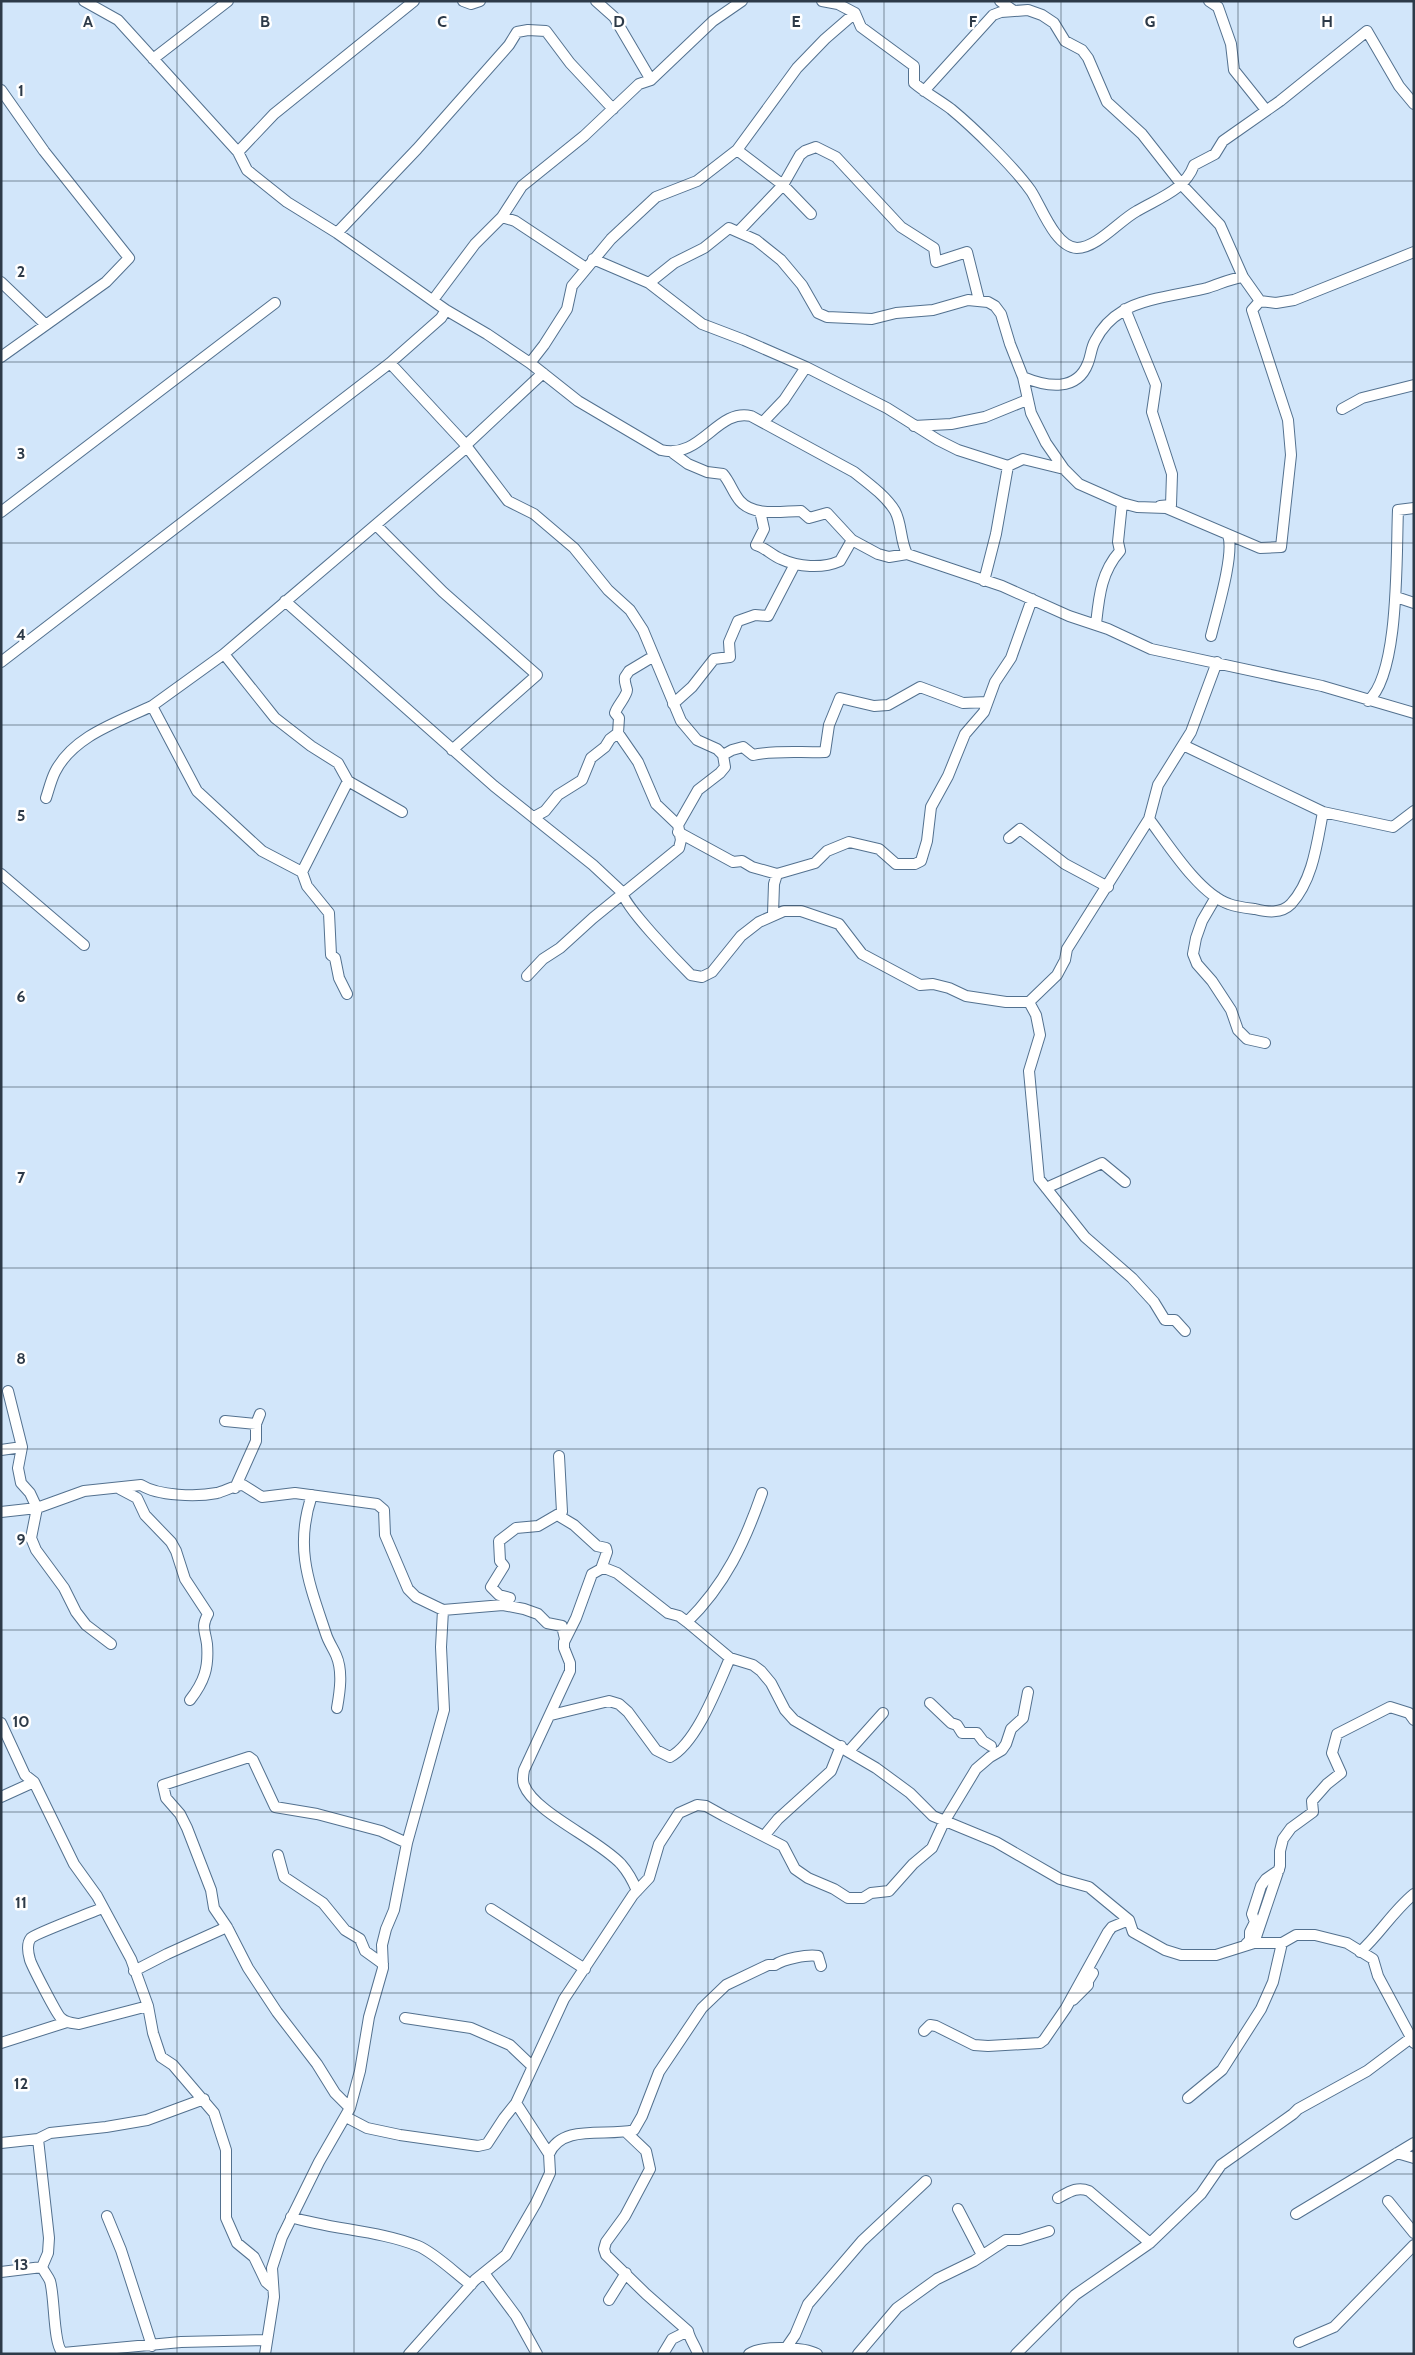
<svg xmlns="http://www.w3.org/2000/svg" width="1415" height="2355" font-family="Cabin,sans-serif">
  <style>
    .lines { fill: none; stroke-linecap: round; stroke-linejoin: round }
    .street-casing { stroke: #53718f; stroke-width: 12 }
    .street { stroke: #fff; stroke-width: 10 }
    .grid { fill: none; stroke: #2d3a48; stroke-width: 1; stroke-opacity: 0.55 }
    .grid-label { font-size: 16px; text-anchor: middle; font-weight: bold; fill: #2d3a48; stroke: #fff; stroke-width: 5; stroke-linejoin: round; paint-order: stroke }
  </style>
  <rect width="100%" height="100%" fill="#d2e6fa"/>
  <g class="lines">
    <defs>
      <path id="street" d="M84,1L118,20L238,152L247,170L287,202L337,233L446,310L487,334L530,363L578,401L661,450C701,460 717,408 751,416L854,472C868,483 886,496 895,511C902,524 900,540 907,554
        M463,1L471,4L480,1
        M596,1L614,17L651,80
        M822,1L838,4L855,13L861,27L914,66V83C926,93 939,100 951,109C974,128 1014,167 1031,191C1041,206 1055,247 1077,248C1097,248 1120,220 1137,211C1159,198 1185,190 1194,165L1215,154L1223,141L1280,101L1367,31L1399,86L1414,104
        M1000,1L1014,11
        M1209,1L1218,7L1231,44L1234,70L1266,110
        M153,59L228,1
        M1,90L44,151L129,258L106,282L1,357
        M924,91L993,15L1001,12L1028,10L1042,15L1054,23L1065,41L1082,50L1088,58L1107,102L1142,134L1182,185L1220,225L1243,277
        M737,150L783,185L811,214
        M238,152L274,114L414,1
        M502,217L515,221L586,268
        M739,231L783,185L800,155L805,151L816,147L836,157L901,227L934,248L936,262L967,252L979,300
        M337,233L417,149L509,45L517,32L528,30L546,31L570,63L613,109
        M593,259L649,283L702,324L744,340L806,367L887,408L938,440L958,450L1008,466L1023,459L1064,469L1079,484L1122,503L1137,507L1166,508L1260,548L1281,547L1291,455L1288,420L1252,310L1260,301
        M1,282L45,324
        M649,283L674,263L704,248L729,228L756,240L781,260L802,285L818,313L827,317L872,319L896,313L933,310L968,300L988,302L995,306L1001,314L1010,344L1023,377L1031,413L1046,443L1064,469
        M433,300L475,244L502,217L522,186L584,136L639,84L651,80L713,21L742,1
        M1125,309L1156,385L1152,412L1172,474L1171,505L1160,506
        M390,363L466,445
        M530,363L544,345L567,309L572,286L611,239L656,197L697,181L737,150L797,68L825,39L855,13
        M1023,377C1047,387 1077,392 1088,363C1091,356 1091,348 1095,341C1101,329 1111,318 1123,311C1143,298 1184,294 1207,288C1220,284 1229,279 1243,277L1260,301L1276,303L1294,300L1414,252
        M1342,409L1362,398L1414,385
        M763,422L784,400L806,367
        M914,426L951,424L985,417L1027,400
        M467,447L508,501L534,514L574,548L608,590L630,610L643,630L681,721L697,740L717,749L723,755L725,767L720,773L698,790L678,825L681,840L679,848L593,918L560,948L543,959L527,976
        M673,453L688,464L707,472L723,474C730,482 733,493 740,501C754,517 782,511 801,511L809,518L827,513L852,540L878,554L889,557L907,554L1002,586L1069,616L1108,629L1151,649L1322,686L1414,713
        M760,511L764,529L756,545C766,548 771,555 781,559C798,567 822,569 840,561L852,540
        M1,512L275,303
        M376,525L443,592L537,675L452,750
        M984,581L996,534L1008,466
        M1396,597L1414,603
        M285,601L494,786L593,865L623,893C622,904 679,963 691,975L702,977L712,972L741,936L759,922L784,911H801L839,924L862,954L920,985L933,984L949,988L966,996L1006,1002H1029L1057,975L1065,960L1067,949L1149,819L1158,785L1191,732L1217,662
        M1096,624C1099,597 1101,572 1120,551L1118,542L1122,503
        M1211,636C1216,615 1235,554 1228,535
        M224,654L275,718L311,746L338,763L348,781L402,812
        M1,662L390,363L441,318L446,310
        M1368,701C1400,674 1396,553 1398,510L1414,508
        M673,704L692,687L714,659L730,657L729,642L738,621L755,615L768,616L795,564
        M618,733L638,762L656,804L678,825
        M1183,745L1323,812
        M723,755L732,750L743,747L753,755C776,750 802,753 825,752L829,725L840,698L874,706L888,705L920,687L963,703L987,702
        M348,781L302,872L262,851L197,791L152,706L224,654L467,447L466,445L543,373
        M46,798C49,789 51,780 55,772C73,736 118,722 152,706
        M534,817L545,811L558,795L582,780L591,758L605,747L610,739L618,733L619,718L615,713C617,706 627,696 627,690C626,685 624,682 625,677L629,671L654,656
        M1149,819C1168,844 1199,894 1229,904C1237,907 1247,908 1255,909C1267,912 1281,914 1291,904C1313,880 1317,843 1323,812L1393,827L1414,811
        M678,832L733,862L742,861L752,867L777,874L815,863L827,851L849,842L879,849L896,864H915L921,861L927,841L931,807L948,776L965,734L984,712L995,682L1011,658L1032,599
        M1009,838L1020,829L1065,864L1108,887
        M302,872L307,886L329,913L331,955L335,958L339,978L347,994
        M1,874L84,945
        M1216,897L1202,921L1196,938L1193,954L1197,964L1212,981L1231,1010L1238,1030L1247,1039L1265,1043
        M773,914L774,884L777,874
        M1029,1002L1036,1015L1040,1035L1029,1071L1039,1179L1085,1237L1132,1278L1154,1302L1165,1320H1175L1185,1331
        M1046,1188L1102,1163L1125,1182
        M8,1391L22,1447L18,1468L21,1483L30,1493L37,1508L31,1538L36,1550L64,1588L76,1612L86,1625L111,1644
        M225,1421L256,1424
        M1,1450L22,1447
        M235,1488L256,1441V1424L260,1414
        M120,1489L137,1498L145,1515L171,1542L176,1551L185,1579L208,1614C201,1627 205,1630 207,1644C209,1668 204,1682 190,1700
        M312,1495C294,1548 309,1583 326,1634C328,1641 333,1648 336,1655C343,1671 340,1691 337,1708
        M1,1512L37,1508L84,1491L141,1485C158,1496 197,1497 217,1493C225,1491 235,1485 243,1485L262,1497L295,1493L377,1504L384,1510L385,1535L408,1589L416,1597L443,1610L503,1605L524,1609L538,1614L547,1623L562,1626L565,1639
        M559,1516L574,1525L597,1546L606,1548L607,1552L601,1569
        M503,1605L510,1598L499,1595L491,1587L504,1566L500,1561L499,1541L516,1528L538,1526L562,1512L559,1456
        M687,1622C725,1585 745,1542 762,1493
        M930,1703L951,1723L957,1725L962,1733H977L983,1741L991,1746
        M551,1715L609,1701L619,1704L628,1712L656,1750L670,1757C697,1743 718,1685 730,1658
        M1,1723L25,1775L34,1782L74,1864L97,1896L131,1959L148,2006L153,2033L161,2057L173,2065L214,2113L226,2150V2218L237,2243L254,2257L266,2282L273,2288
        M849,1751L883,1713
        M1,1797L34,1782
        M764,1836L778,1819L831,1771L841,1746
        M278,1855L284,1877L323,1903L345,1930L360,1939L365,1951L383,1964
        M637,1891C633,1881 628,1872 621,1864C598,1839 535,1813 524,1785C522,1780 523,1775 524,1770L570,1671V1663L564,1648V1642L576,1618L592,1574L601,1569H607L617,1573L668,1613L679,1616L687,1622L730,1658L753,1665L761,1671L771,1683L785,1710L794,1720L876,1768L910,1793L933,1816L996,1842L1060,1879L1089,1887L1129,1920L1133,1932L1165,1950L1181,1955H1216L1254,1943H1282L1296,1935H1315L1347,1943L1373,1959L1378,1976L1414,2043
        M102,1908C91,1913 36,1933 31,1938C26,1944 28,1953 30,1960C32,1966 57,2015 61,2018C66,2023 72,2023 79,2024L148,2006
        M491,1909L585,1969
        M227,1927L214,1908L211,1890L187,1828L180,1814L166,1798L163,1785L249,1757L253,1760L275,1807L317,1814L381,1831L407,1843
        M1254,1943L1280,1866V1851L1283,1839L1291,1828L1313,1812L1312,1801L1327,1784L1341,1773L1332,1753L1337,1734L1390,1707L1409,1713L1414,1720
        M1246,1944L1250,1940V1932L1255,1922L1252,1914L1261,1886L1266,1879L1279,1870
        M1360,1952C1380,1934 1393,1911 1414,1894
        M134,1971L167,1954L227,1927L248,1968L277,2012L317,2064L335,2093L350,2108
        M1073,2000L1088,1985V1981L1093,1973
        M405,2018L471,2028L510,2045L532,2066
        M924,2031L930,2025L936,2026L974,2045L988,2046L1040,2043L1044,2040L1066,2008L1108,1932L1112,1927L1129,1920
        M1,2043L67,2022
        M1188,2098L1222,2070L1261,2009L1273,1982L1282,1943
        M346,2117L367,2128L400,2135L478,2146L487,2144L504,2118L516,2103L564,1999L633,1895L649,1878L659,1844L679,1813L697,1805L706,1806L724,1816L783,1846L795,1869L808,1878L834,1889L848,1898H863L871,1893L889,1891L913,1864L932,1848L944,1822L976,1769L990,1757L1002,1750L1006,1744L1011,1729L1023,1718L1028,1692
        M626,2132L646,2151L650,2169L625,2216L606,2242L604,2249L606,2255L646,2294L688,2331
        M1,2143L38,2139
        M1397,2153L1414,2158
        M549,2154C562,2123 607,2137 634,2130L642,2116L659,2072L702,2008L726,1985L768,1965H775C783,1959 808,1954 818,1956L821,1966
        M1058,2198C1069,2192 1077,2186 1089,2191L1150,2243
        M1388,2201L1414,2233
        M958,2209L982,2255
        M1296,2214L1414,2143
        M107,2216L121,2250L152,2346
        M291,2217C333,2230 378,2230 418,2246C435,2253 456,2274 471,2285
        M42,2267L48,2253L49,2238L38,2139L50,2133L106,2127L147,2120L204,2099
        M1,2272L42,2267C44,2272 48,2276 50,2281C55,2297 53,2346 63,2353L181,2342L266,2340
        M484,2273L516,2316L537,2354
        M609,2300L626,2273
        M1299,2342L1334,2327L1414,2245
        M786,2348L795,2335L808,2304L862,2241L926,2181
        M265,2354L274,2297L272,2268L282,2237L319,2162L350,2108L360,2071L369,2017L383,1968L382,1945L386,1929L394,1910L407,1843L444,1710L441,1647L443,1610
        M409,2354L475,2280L506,2255L536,2203L550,2173L549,2154L516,2103
        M663,2354L672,2339L688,2331C690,2340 695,2345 698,2354
        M749,2354C762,2345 804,2347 817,2354
        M858,2354L897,2308L937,2279L974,2261L1006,2240H1020L1049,2231
        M1016,2354L1075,2295L1150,2243L1201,2194L1221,2165L1293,2114L1298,2109L1367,2071L1411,2038"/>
    </defs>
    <use href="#street" class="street-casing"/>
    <use href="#street" class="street"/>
  </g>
  <path class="grid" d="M177,1V2354M354,1V2354M531,1V2354M708,1V2354M884,1V2354M1061,1V2354M1238,1V2354M1,181H1414M1,362H1414M1,543H1414M1,725H1414M1,906H1414M1,1087H1414M1,1268H1414M1,1449H1414M1,1630H1414M1,1812H1414M1,1993H1414M1,2174H1414"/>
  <g class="grid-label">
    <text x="88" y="27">A</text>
    <text x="265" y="27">B</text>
    <text x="442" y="27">C</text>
    <text x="619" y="27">D</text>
    <text x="796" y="27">E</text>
    <text x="973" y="27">F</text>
    <text x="1150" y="27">G</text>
    <text x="1327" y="27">H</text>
    <text x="21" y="96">1</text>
    <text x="21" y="277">2</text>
    <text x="21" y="459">3</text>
    <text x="21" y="640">4</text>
    <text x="21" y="821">5</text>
    <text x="21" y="1002">6</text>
    <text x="21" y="1183">7</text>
    <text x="21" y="1364">8</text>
    <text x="21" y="1545">9</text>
    <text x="21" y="1727">10</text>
    <text x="21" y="1908">11</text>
    <text x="21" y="2089">12</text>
    <text x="21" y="2270">13</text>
  </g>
  <rect width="1415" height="2355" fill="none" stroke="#2d3a48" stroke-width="5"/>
</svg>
